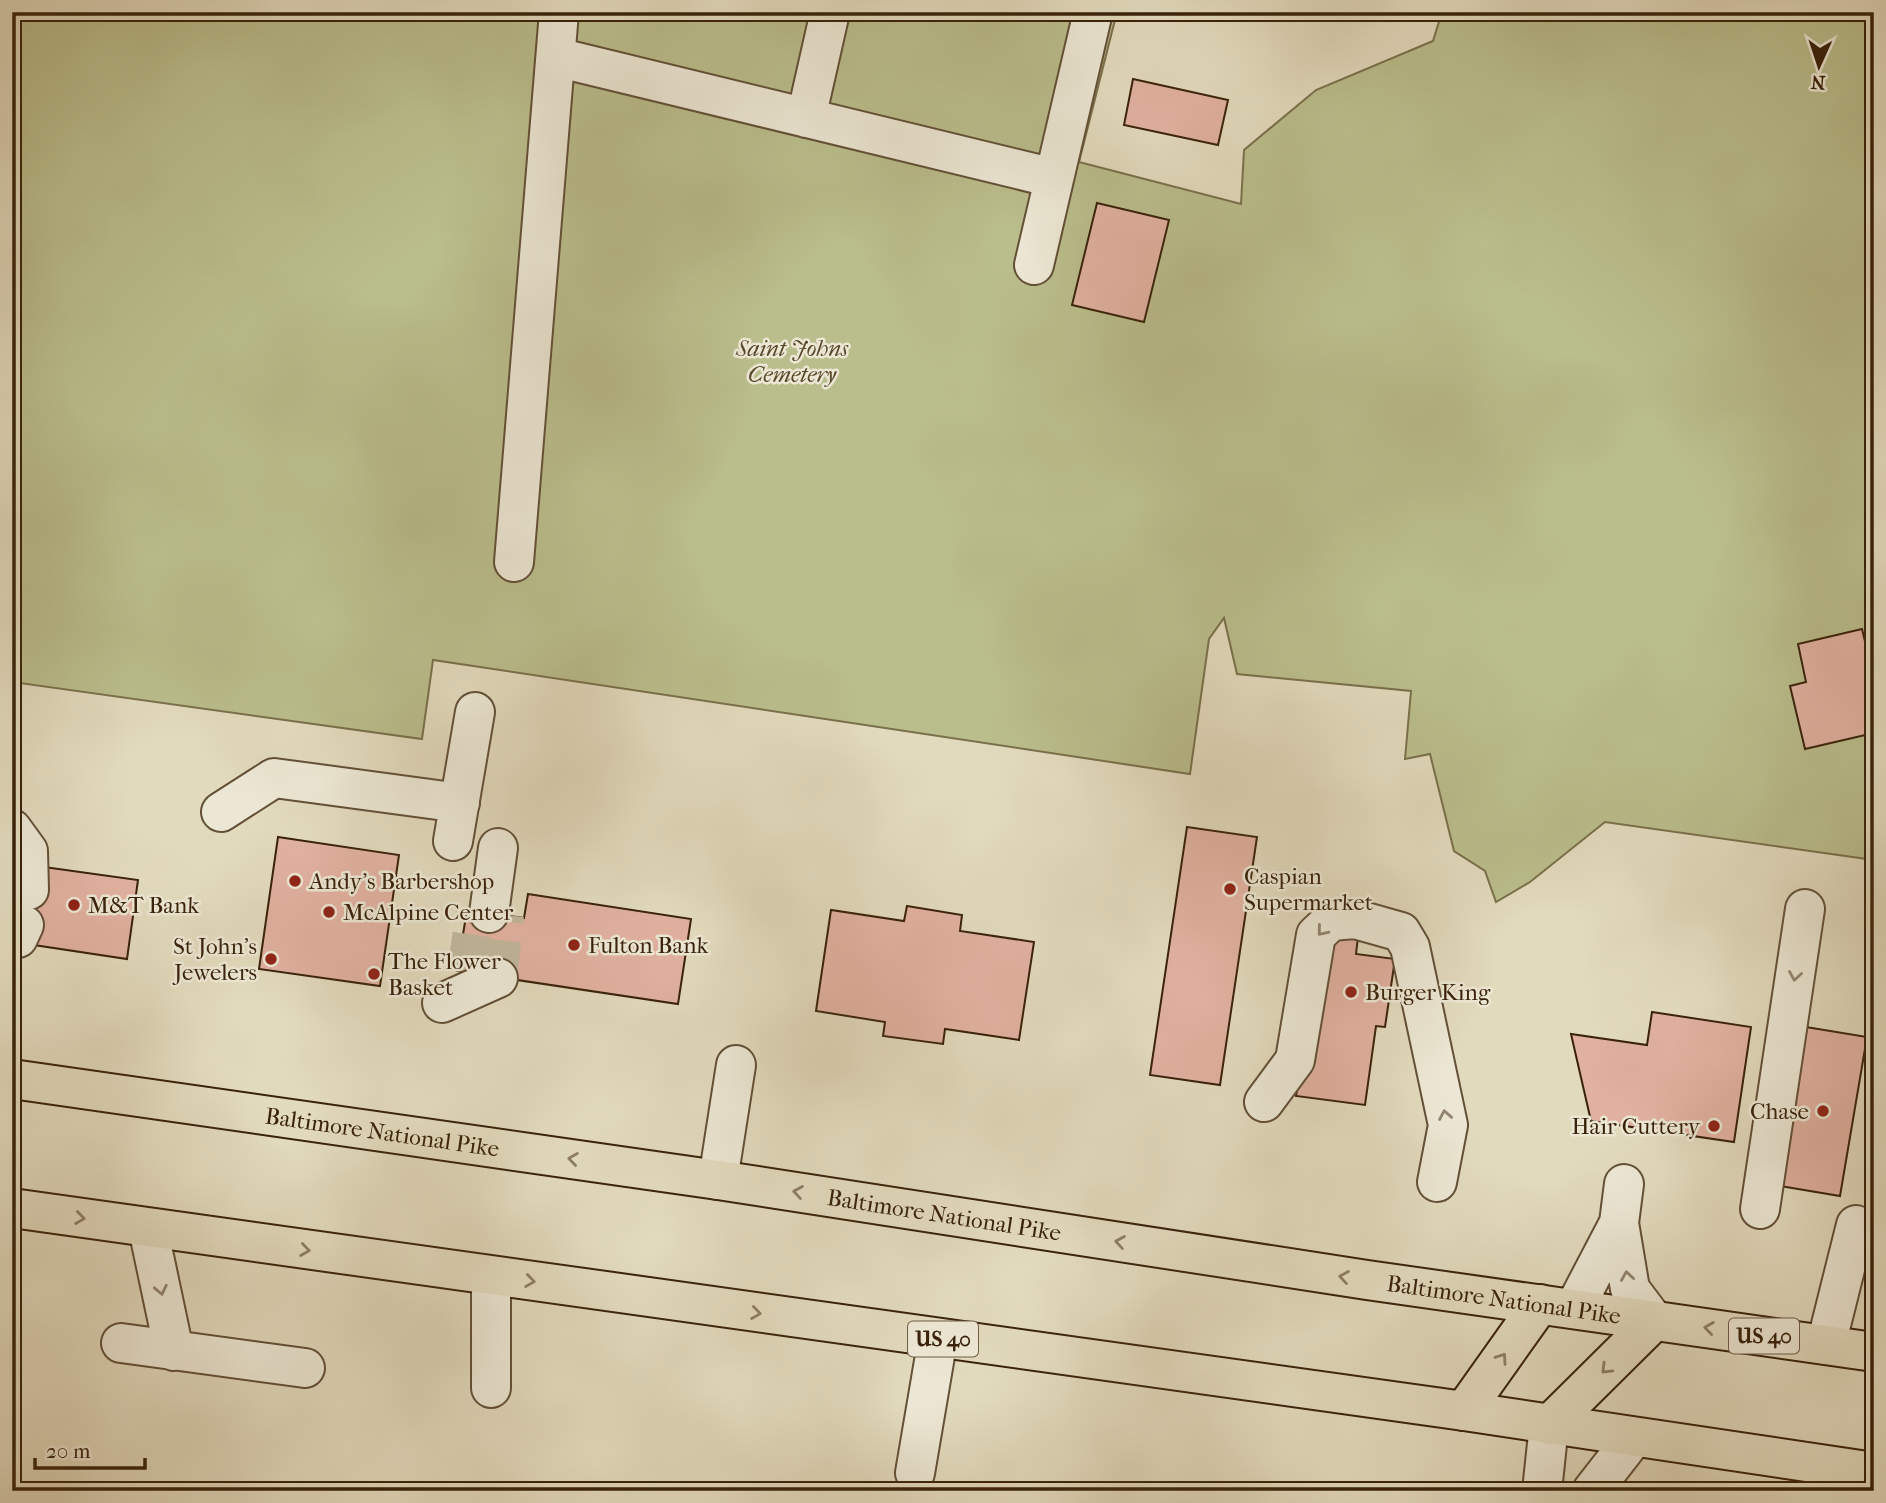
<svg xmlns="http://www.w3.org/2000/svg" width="1886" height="1503" font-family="'IM FELL French Canon',serif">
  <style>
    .green { fill: #babd8c; stroke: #7a704b; stroke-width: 2 }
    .building { fill: #e1b1a0; stroke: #39220a; stroke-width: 2 }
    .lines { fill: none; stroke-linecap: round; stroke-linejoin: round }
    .minor-tunnel { stroke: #c0b599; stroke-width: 38; stroke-dasharray: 38 19; stroke-linecap: butt }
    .minor-casing { stroke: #635037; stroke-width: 42 }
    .major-casing { stroke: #39220a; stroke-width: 42 }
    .minor { stroke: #ece7d4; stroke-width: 38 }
    .major { stroke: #e2dabd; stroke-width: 38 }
    .oneway { stroke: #92846f }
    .oneway2 { stroke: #8e7e64 }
    .poi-dot { fill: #8f2418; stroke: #ece7d4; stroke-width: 2.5 }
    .labels { text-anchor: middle; stroke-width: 5; stroke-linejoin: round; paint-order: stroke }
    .shield { fill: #ece7d4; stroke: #6f5d47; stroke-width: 2 }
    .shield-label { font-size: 21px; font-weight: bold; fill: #39220a }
    .park-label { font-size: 23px; font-style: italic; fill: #59492a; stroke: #ece7d4 }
    .poi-label { font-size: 23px; fill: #39220a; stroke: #ece7d4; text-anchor: start }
    .street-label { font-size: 23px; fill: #39220a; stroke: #ece7d4 }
  </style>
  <rect width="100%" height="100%" fill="#e2dabd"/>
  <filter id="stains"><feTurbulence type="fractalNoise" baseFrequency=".00286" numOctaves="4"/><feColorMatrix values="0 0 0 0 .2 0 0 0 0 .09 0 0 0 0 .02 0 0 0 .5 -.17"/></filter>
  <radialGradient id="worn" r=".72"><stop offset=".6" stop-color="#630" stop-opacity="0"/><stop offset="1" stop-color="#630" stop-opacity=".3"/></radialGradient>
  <path class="green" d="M12,12H1117L1079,162L1241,204L1244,150L1316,90L1433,41L1442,12H1874V860L1605,822L1530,882L1496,902L1485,871L1454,851L1430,754L1405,759L1411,691L1237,674L1224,618L1209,639L1190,774L433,660L422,739L12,682Z"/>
  <path class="building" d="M1133,79L1228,100L1218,145L1124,125Z
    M1097,203L1169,220L1144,322L1072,305Z
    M1862,629L1874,678V733L1805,749L1790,686L1806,682L1798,644Z
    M1187,827L1257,837L1220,1085L1150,1075Z
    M278,837L399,855L380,986L259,969Z
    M44,867L138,880L127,959L34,945L12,918L17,889Z
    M528,894L691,919L678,1004L457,971L467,910L524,918Z
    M907,906L962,915L960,931L1034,942L1019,1040L945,1029L943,1044L883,1036L885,1022L816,1011L831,910L904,921Z
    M1330,933L1358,937L1356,954L1395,959L1385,1027L1376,1026L1365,1105L1296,1096L1318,949Z
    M1652,1012L1751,1027L1734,1142L1591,1121L1571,1034L1647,1045Z
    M1806,1027L1867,1037L1840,1196L1780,1186Z"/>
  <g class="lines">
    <path class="minor-tunnel" d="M466,972L475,911
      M498,978L505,915"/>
    <defs>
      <path id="minor" d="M556,57L1054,178
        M806,118L830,12
        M1034,265L1093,12
        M514,562L559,12
        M221,812L274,778L460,803
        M12,829L28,851L29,890
        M453,841L475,712
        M489,913L498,848
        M18,938L24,925
        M442,1003L498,978
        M1264,1102L1295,1060L1316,935L1331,921L1355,919L1401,932L1410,947L1448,1125L1437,1182
        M718,1180L736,1065
        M1624,1184L1619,1223L1630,1289L1654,1321
        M1760,1209L1805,909
        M148,1228L174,1351
        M1574,1309L1619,1223
        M121,1343L305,1368
        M1826,1345L1856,1225
        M491,1388V1276
        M915,1473L938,1338
        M1542,1491L1549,1425
        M1592,1491L1634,1437"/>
      <g id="major">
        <path id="s1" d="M12,1079L718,1180L1367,1280L1874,1352"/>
        <path d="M12,1208L1464,1411L1874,1472"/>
        <path d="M1464,1411L1540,1304"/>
        <path d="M1549,1425L1654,1321"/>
      </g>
    </defs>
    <use href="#minor" class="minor-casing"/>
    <use href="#major" class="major-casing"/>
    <use href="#minor" class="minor"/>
    <use href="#major" class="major"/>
  </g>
  <defs><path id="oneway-chevron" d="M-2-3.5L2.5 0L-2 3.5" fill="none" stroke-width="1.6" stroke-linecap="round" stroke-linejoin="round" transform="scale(1.75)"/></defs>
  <g class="oneway">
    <use href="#oneway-chevron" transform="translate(1322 931) rotate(129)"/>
    <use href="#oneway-chevron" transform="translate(1795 976) rotate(99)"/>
    <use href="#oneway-chevron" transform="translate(1445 1115) rotate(-100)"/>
    <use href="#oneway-chevron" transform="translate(1627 1276) rotate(-99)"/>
    <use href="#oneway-chevron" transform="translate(161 1290) rotate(78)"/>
  </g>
  <g class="oneway2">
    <use href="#oneway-chevron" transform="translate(573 1159) rotate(-172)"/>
    <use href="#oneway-chevron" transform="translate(798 1192) rotate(-171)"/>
    <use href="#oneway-chevron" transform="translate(80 1218) rotate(8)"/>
    <use href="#oneway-chevron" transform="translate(1120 1242) rotate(-171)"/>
    <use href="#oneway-chevron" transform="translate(305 1250) rotate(8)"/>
    <use href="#oneway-chevron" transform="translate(1344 1277) rotate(-171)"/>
    <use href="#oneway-chevron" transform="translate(530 1281) rotate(8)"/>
    <use href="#oneway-chevron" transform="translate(756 1313) rotate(8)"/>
    <use href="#oneway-chevron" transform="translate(1709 1328) rotate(-172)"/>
    <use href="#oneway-chevron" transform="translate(1502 1358) rotate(-55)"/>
    <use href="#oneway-chevron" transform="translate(1606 1369) rotate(135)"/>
  </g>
  <g class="poi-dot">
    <circle cx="295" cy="881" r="7"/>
    <circle cx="1230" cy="889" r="7"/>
    <circle cx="74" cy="905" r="7"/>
    <circle cx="329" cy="912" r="7"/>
    <circle cx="574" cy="945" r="7"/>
    <circle cx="271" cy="959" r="7"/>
    <circle cx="374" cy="974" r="7"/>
    <circle cx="1351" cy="992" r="7"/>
    <circle cx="1823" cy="1111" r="7"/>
    <circle cx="1714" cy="1126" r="7"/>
  </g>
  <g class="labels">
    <g class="shield">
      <rect x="1729" y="1318.5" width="70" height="35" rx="5"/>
      <rect x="908" y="1321.5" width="70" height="35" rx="5"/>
    </g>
    <g class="shield-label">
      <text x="1764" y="1343">US 40</text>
      <text x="943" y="1346">US 40</text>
    </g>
    <g class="park-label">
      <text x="792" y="356">Saint Johns<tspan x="792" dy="26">Cemetery</tspan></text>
    </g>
    <g class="poi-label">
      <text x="1244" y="884">Caspian<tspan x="1244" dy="26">Supermarket</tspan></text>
      <text x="309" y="889">Andy's Barbershop</text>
      <text x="88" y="913">M&amp;T Bank</text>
      <text x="343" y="920">McAlpine Center</text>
      <text x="588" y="953">Fulton Bank</text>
      <text x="257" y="954" text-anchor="end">St John's<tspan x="257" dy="26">Jewelers</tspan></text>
      <text x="388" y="969">The Flower<tspan x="388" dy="26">Basket</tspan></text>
      <text x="1365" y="1000">Burger King</text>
      <text x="1809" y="1119" text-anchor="end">Chase</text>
      <text x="1700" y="1134" text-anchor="end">Hair Cuttery</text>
    </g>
    <g class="street-label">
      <text dy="8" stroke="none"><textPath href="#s1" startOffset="374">Baltimore National Pike</textPath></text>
      <text dy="8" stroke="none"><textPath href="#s1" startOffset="942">Baltimore National Pike</textPath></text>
      <text dy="8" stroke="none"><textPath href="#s1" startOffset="1508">Baltimore National Pike</textPath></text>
    </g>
  </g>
  <rect width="1886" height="1503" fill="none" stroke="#e2dabd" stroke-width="42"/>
  <rect x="14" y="14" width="1858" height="1475" fill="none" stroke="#39220a" stroke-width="3.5"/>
  <rect x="21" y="21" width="1844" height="1461" fill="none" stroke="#39220a" stroke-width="2"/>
  <g transform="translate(1819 66) rotate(183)" stroke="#ece7d4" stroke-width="5" paint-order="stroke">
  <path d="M0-5L12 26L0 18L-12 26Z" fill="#39220a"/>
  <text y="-10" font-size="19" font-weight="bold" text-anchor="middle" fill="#39220a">N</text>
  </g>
  <path d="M35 1458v10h110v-10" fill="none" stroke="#39220a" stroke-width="3.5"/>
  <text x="46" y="1458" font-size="21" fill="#39220a" stroke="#ece7d4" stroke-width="5" paint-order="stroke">20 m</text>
  <rect width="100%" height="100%" filter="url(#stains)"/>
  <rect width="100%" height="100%" fill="url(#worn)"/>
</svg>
